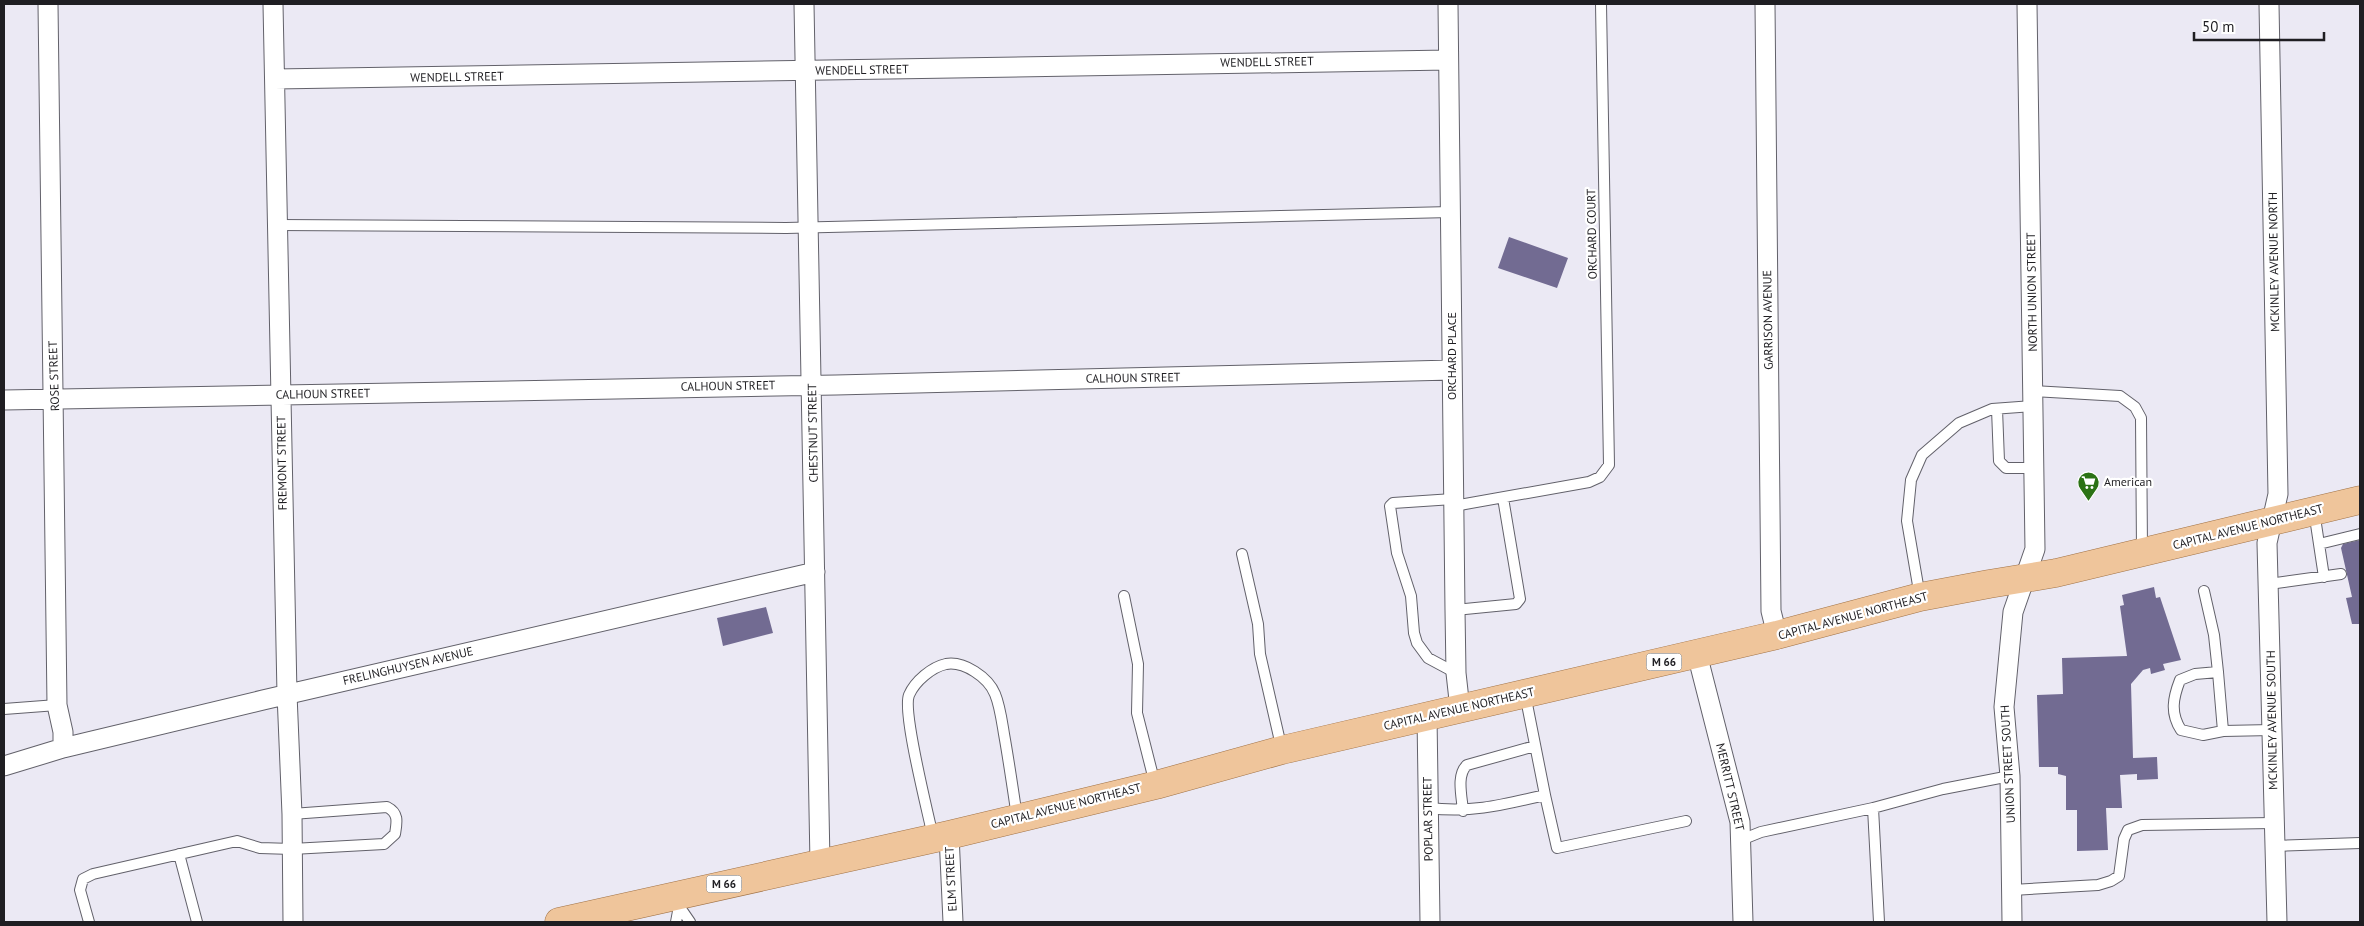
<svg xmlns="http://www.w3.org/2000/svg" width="2364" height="926" font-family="'PT Sans',sans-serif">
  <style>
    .building { fill: #726b92 }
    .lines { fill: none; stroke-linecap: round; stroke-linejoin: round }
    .lane-casing { stroke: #62616a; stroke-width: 12 }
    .street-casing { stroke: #62616a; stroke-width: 21 }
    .primary-casing { stroke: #a07246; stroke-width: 29 }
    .lane { stroke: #fff; stroke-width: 10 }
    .street { stroke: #fff; stroke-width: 19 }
    .primary { stroke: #efc59b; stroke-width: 28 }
    .labels { text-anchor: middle; stroke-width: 4.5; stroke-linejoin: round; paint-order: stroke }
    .shield { fill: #fff; stroke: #626264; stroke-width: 1 }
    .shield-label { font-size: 11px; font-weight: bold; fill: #1f1e22 }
    .street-label { font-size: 12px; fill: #1f1e22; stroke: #fff }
    .poi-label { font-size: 12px; fill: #1f1e22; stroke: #fff; text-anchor: start }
  </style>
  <rect width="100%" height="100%" fill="#ebe9f4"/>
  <path class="building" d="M1509,237L1568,258L1557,288L1498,268Z
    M2360,540V624H2352L2346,598L2352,597L2341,548L2343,544Z
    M2154,587L2156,598L2160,597L2181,660L2163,664L2165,670L2151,674L2150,668L2143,670L2131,684L2133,758L2157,757L2158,779L2137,780V774L2120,775L2122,808H2106L2108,850L2077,851V810H2066V776L2058,774V767H2039L2037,695L2063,694L2062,658L2127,656L2120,606L2124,605L2122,595Z
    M766,607L773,633L723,646L717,618Z"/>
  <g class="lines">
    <defs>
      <path id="lane" d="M277,225L786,228L1451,212
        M2033,391L2120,396L2135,407L2141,418L2142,550
        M1997,409L1999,461L2006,468H2034
        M1453,499L1393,503L1390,506L1397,553L1411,596L1414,633L1417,643L1428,658L1456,673
        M1454,506L1589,482L1600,477L1609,465L1601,4
        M2314,511L2324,577
        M2319,544L2360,534
        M1242,554L1258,624L1260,654L1282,750
        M2269,584L2341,574
        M2204,591L2214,635L2218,672L2195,674L2180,680C2173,698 2170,713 2181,730L2203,735L2223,731L2272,730
        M1124,596L1138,664L1137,713L1155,784
        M1920,597L1907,521L1911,480L1922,455L1959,423L1992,409L2033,406
        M1455,610L1516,604L1520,599L1503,498
        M2218,672L2223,731
        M4,709L57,705
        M1545,795L1557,848L1686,821
        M1428,808C1473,813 1502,805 1545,795L1525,694
        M1463,811C1462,797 1456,775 1467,765L1535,746
        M933,837C928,812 902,712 909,695C915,681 932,667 946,664C964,661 988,677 995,694C1000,706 1002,722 1004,734C1009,762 1013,790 1017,817
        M1741,840L1761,832L1873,808
        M2275,846L2360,843
        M179,854L197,922
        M2012,890L2098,885L2111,881L2119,876L2124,839L2128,830L2142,825L2273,823
        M676,897L679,906L690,922
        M89,922L80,890L83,879L93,874L237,841L260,848L292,849L384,844L395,834C397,822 399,813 387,807L292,814
        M676,922L679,906
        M1879,922L1873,808L1943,789L2010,776"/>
      <path id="street" d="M48,4L57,705L63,732V748
        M273,4L287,694L292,814L293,922
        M804,4L820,863
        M1448,4L1455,610L1456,673L1460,709
        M1765,4L1771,611L1777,635
        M2269,4L2278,494L2267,543L2277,922
        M275,79L1448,60
        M4,400L836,385L1452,370
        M1697,654L1740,822L1743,922
        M1427,716L1430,922
        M4,766L63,748L263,700L815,572
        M949,835L953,922
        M2012,922L2010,776L2004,707L2013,612L2035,549L2027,4"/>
      <path id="primary" d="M559,922L949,835L1156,785L1282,750L1777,635L1920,597L1989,584L2056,573L2360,500"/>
    </defs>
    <use href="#lane" class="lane-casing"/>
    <use href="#street" class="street-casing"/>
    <use href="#primary" class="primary-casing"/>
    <use href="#lane" class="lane"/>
    <use href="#street" class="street"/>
    <use href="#primary" class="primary"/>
  </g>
  <defs>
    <symbol id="supermarket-pin" viewBox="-11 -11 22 30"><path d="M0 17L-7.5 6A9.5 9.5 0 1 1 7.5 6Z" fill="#2b7214" stroke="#fff"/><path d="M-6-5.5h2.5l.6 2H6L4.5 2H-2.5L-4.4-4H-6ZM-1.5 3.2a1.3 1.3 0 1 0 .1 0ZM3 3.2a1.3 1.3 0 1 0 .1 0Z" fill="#fff"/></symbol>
  </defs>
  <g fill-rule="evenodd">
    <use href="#supermarket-pin" x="2076" y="470" width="25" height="34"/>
  </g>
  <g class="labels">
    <g class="shield">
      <rect x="1646.5" y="653.5" width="35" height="17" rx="4"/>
      <rect x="706.5" y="875.5" width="35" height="17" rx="4"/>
    </g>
    <g class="shield-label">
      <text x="1664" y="666">M 66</text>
      <text x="724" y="888">M 66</text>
    </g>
    <g class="street-label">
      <text transform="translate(1267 62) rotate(-1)" y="4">WENDELL STREET</text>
      <text transform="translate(862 70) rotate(-1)" y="4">WENDELL STREET</text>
      <text transform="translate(457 77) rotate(-1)" y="4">WENDELL STREET</text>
      <text transform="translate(1592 234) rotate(-91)" y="4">ORCHARD COURT</text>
      <text transform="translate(2274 262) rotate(-91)" y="4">MCKINLEY AVENUE NORTH</text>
      <text transform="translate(2032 292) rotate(-91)" y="4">NORTH UNION STREET</text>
      <text transform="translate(1768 320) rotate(-91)" y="4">GARRISON AVENUE</text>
      <text transform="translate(1452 356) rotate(-90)" y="4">ORCHARD PLACE</text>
      <text transform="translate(54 376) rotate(-92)" y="4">ROSE STREET</text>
      <text transform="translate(1133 378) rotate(-1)" y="4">CALHOUN STREET</text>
      <text transform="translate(728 386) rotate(-1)" y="4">CALHOUN STREET</text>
      <text transform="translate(323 394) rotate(-1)" y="4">CALHOUN STREET</text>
      <text transform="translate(813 433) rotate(-91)" y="4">CHESTNUT STREET</text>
      <text transform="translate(282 463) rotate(-91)" y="4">FREMONT STREET</text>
      <text transform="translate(2248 527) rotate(-14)" y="4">CAPITAL AVENUE NORTHEAST</text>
      <text transform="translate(1853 616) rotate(-15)" y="4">CAPITAL AVENUE NORTHEAST</text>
      <text transform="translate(408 666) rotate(-13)" y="4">FRELINGHUYSEN AVENUE</text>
      <text transform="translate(1459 709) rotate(-13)" y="4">CAPITAL AVENUE NORTHEAST</text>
      <text transform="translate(2272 720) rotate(-91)" y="4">MCKINLEY AVENUE SOUTH</text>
      <text transform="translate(2008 764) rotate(-93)" y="4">UNION STREET SOUTH</text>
      <text transform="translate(1730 787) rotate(77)" y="4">MERRITT STREET</text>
      <text transform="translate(1066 806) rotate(-14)" y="4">CAPITAL AVENUE NORTHEAST</text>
      <text transform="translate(1428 819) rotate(-91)" y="4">POPLAR STREET</text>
      <text transform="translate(951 879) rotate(-93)" y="4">ELM STREET</text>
    </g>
    <g class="poi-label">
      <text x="2104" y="486">American</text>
    </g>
  </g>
  <rect width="2364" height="926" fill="none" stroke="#1f1e22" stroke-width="10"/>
  <path d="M2194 32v8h130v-8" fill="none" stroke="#1f1e22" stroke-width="2.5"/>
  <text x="2202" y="32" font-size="15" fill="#1f1e22" stroke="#ffffff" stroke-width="4" paint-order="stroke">50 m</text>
</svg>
